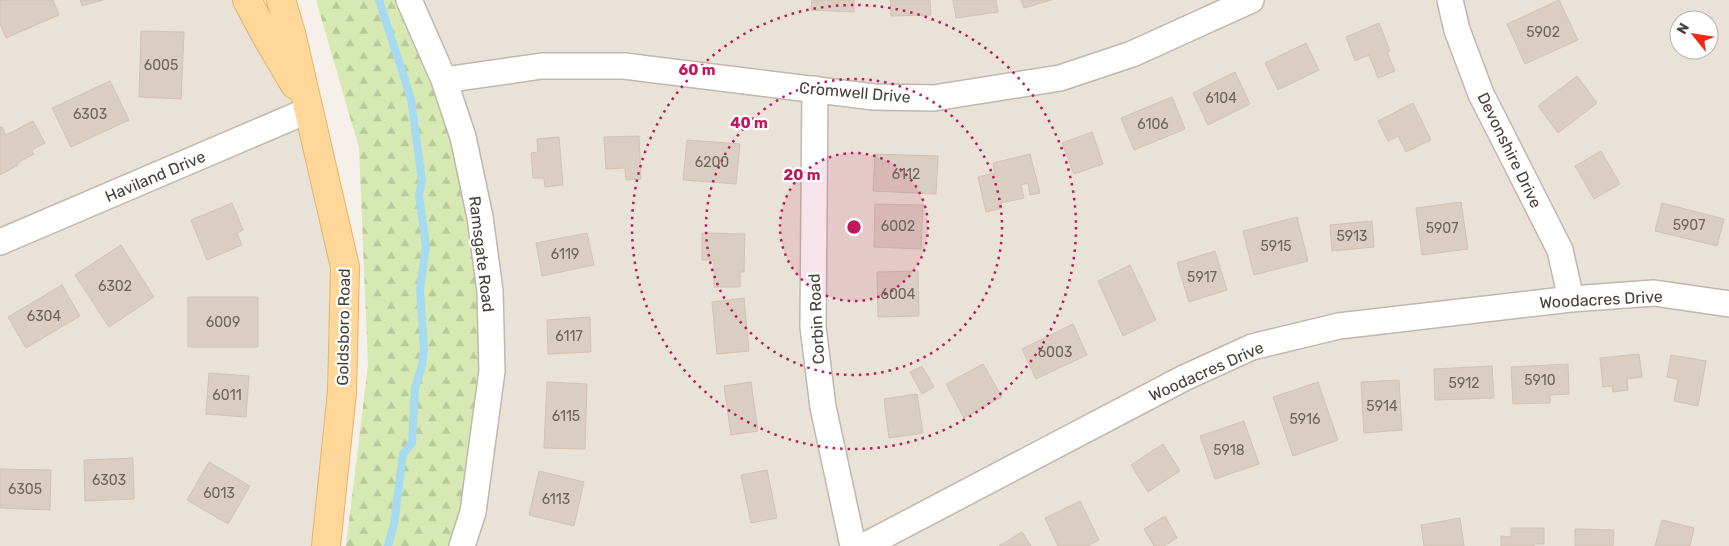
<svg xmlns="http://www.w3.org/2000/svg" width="1729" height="546" font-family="Rubik,sans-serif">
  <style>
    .residential { fill: #e9e2d8; fill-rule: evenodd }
    .forest { fill: url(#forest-firs) }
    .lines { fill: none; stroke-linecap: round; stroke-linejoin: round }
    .stream { stroke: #a6daf1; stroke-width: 8 }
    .building { fill: #dacec2; stroke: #d2c2b2 }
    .minor-casing { stroke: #c1b7ac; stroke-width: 28 }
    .major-casing { stroke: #e5b367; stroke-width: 30 }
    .minor { stroke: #fff; stroke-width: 25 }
    .major { stroke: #ffd799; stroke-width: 28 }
    .ring { fill: none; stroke: #c2185b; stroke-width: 2.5; stroke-dasharray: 2.5 5 }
    .labels { text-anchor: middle; stroke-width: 4.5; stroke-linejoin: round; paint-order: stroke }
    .number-label { font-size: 14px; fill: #6d645a }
    .street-label { font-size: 16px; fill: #494037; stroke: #fff }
    .centre { fill: #c2185b; stroke: #fff; stroke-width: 2.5 }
    .ring-label { font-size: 15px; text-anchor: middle; font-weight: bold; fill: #c2185b; stroke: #fff; stroke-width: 4.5; stroke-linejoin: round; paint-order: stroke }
  </style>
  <defs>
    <pattern id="forest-firs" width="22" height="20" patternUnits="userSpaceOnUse" patternTransform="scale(1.25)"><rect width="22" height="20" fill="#d6e9b2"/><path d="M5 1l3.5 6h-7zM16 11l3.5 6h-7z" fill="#b9c99a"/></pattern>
  </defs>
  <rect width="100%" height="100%" fill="#f5f0ea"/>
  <path class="residential" d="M0,0H247L309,110L345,267L326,546H0Z
    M409,0H1729V546H462ZM1679,20H1709V50H1679Z"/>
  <path class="forest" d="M316,0H409L444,80L490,291L462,546H346L368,365L359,148Z"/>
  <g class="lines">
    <path class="stream" d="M379,0L411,99L422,181L419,195L426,246L420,289L424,349L422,366L415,388L412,443L403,454L394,524L388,546"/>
  </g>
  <path class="building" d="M0,0H53L59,15L6,38L0,24Z
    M80,0H103L82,6Z
    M812,0H854V12L811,10Z
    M890,0H930L931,15L891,16Z
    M953,0H996L998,12L956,18Z
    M1021,0H1052L1024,8Z
    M1559,0L1578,40L1525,64L1507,24Z
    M1379,23L1390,51L1387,52L1395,71L1378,78L1369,55L1355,61L1346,37Z
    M141,31L184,32L181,99L139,97Z
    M1306,43L1319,70L1278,90L1265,63Z
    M1235,72L1250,104L1208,125L1193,93Z
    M1577,76L1597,103L1558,133L1538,106Z
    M110,81L129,120L71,147L52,108Z
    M1172,97L1185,129L1134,150L1121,118Z
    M1413,103L1431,140L1406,152L1398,136L1388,141L1378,121Z
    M33,121L45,143L32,150L34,154L17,163L18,165L0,175V127H2L6,135Z
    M1092,132L1103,164L1074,174L1062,143Z
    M639,136L641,179L626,180L625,168L606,169L604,137Z
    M559,137L563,185L545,187L544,178H533L531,153L538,152L537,139Z
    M687,140L740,144L736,184L683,180Z
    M1601,151L1620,184L1594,199L1575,166Z
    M875,154L938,156L936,194L873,191Z
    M1030,154L1040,193L1030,195L1028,183L1021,185L1024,198L1001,203L1002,208L986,212L978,177L995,173L993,163Z
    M1461,202L1468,249L1422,255L1416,208Z
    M232,203L243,230L237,233L242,245L207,260L191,220Z
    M1662,203L1724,219L1717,246L1655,231Z
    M875,204L923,205L921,249L874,247Z
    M1297,217L1308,261L1254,275L1243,231Z
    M1372,221L1374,247L1332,251L1330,225Z
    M587,233L594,265L542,276L536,243Z
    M702,233L745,234L744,272H740V287H714V260H702Z
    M121,245L154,297L109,327L75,275Z
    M1215,251L1227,290L1189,302L1177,263Z
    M1130,265L1156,320L1123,336L1098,281Z
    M918,271L919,316L878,317L877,272Z
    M62,285L80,316L26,348L8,317Z
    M188,297H258V347H188Z
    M744,298L749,351L717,354L712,302Z
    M590,317L591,352L548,354L547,320Z
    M1073,324L1087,355L1036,379L1022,349Z
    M1639,354L1642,377L1627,379L1628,390L1613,392L1612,386L1603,387L1600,358Z
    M1671,355L1706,361L1698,406L1674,401L1678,379L1667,377Z
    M983,364L1002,397L964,418L946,384Z
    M1568,364L1569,394L1550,395V403L1513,404L1511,367Z
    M922,366L934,387L922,394L910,372Z
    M1492,366L1494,398L1435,400L1434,369Z
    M209,373L249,376L246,417L206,414Z
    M1399,380L1402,430L1364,433L1361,382Z
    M547,382L587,384L585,449L544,448Z
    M751,382L758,431L731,435L724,386Z
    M1318,382L1338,440L1293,456L1273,397Z
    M917,394L923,433L889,438L884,399Z
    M1244,421L1259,464L1215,479L1200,436Z
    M1163,444L1180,471L1148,492L1131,465Z
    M133,458L134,499L85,501L84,460Z
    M209,462L250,486L228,524L187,500Z
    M0,469L51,470L50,510L0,508Z
    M767,470L777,518L751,523L741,475Z
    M539,471L584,482L574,526L529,515Z
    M1080,501L1099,540L1088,546H1058L1045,518Z
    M1165,516L1177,538L1164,546H1154L1144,529Z
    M1460,518L1464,546H1424L1421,525Z
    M1662,520L1694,528L1690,546H1655Z
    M1511,528H1544V544H1534V546H1501V536L1511,537Z
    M1575,529L1614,530L1613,546H1575Z
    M1022,532L1031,546H999Z"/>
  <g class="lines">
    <defs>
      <path id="minor" d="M409,0L444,80L463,137L480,217L490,291L492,371L473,512L462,546
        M1450,0L1457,30L1481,94L1560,250L1571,299
        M444,80L542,66H624L874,97L934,98L1060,78L1132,54L1251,0
        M815,89L813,327L823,407L853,546
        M0,242L309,110
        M864,546L1184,378L1252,347L1339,326L1571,299L1654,293L1729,304"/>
      <path id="major" d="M247,0L265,34L295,85
        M281,0L291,33L345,267L342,392L326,546"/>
    </defs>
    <use href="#minor" class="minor-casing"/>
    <use href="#major" class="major-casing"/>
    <use href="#minor" class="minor"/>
    <use href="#major" class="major"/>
  </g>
  <circle cx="854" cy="227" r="74" fill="#c2185b" fill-opacity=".12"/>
  <g class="ring">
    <circle cx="854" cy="227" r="74"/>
    <circle cx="854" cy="227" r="148"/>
    <circle cx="854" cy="227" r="222"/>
  </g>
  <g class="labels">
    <g class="number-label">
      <text x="1543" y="37">5902</text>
      <text x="161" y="70">6005</text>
      <text x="1221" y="103">6104</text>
      <text x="90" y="119">6303</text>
      <text x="1153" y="129">6106</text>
      <text x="712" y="167">6200</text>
      <text x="906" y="179">6112</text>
      <text x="1689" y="230">5907</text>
      <text x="898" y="231">6002</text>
      <text x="1442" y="233">5907</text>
      <text x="1352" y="241">5913</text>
      <text x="1276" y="251">5915</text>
      <text x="565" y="259">6119</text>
      <text x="1202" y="282">5917</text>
      <text x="115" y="291">6302</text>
      <text x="898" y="299">6004</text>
      <text x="44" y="321">6304</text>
      <text x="223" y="327">6009</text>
      <text x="569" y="341">6117</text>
      <text x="1055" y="357">6003</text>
      <text x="1540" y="385">5910</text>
      <text x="1464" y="388">5912</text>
      <text x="227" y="400">6011</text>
      <text x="1382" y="411">5914</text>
      <text x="566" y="421">6115</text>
      <text x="1305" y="424">5916</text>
      <text x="1229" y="455">5918</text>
      <text x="109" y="485">6303</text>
      <text x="25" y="494">6305</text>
      <text x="219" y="498">6013</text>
      <text x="556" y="504">6113</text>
    </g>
    <g class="street-label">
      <text transform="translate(855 92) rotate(5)" y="6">Cromwell Drive</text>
      <text transform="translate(1510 150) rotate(64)" y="6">Devonshire Drive</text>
      <text transform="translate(155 176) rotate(-23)" y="6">Haviland Drive</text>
      <text transform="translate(482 254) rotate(83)" y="6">Ramsgate Road</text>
      <text transform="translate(1601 299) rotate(-3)" y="6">Woodacres Drive</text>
      <text transform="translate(816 319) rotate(-93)" y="6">Corbin Road</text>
      <text transform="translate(343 327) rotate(-89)" y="6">Goldsboro Road</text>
      <text transform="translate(1206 371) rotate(-24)" y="6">Woodacres Drive</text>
    </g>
  </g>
  <circle cx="854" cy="227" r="8" class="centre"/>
  <g class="ring-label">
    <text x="697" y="75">60 m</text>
    <text x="749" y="128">40 m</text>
    <text x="802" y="180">20 m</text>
  </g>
  <g transform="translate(1694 35) rotate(300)"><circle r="24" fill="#ffffff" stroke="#b6b3af"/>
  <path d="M0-4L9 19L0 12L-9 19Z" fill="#fb251a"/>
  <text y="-8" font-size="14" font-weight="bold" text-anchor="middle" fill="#494037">N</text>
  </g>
</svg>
